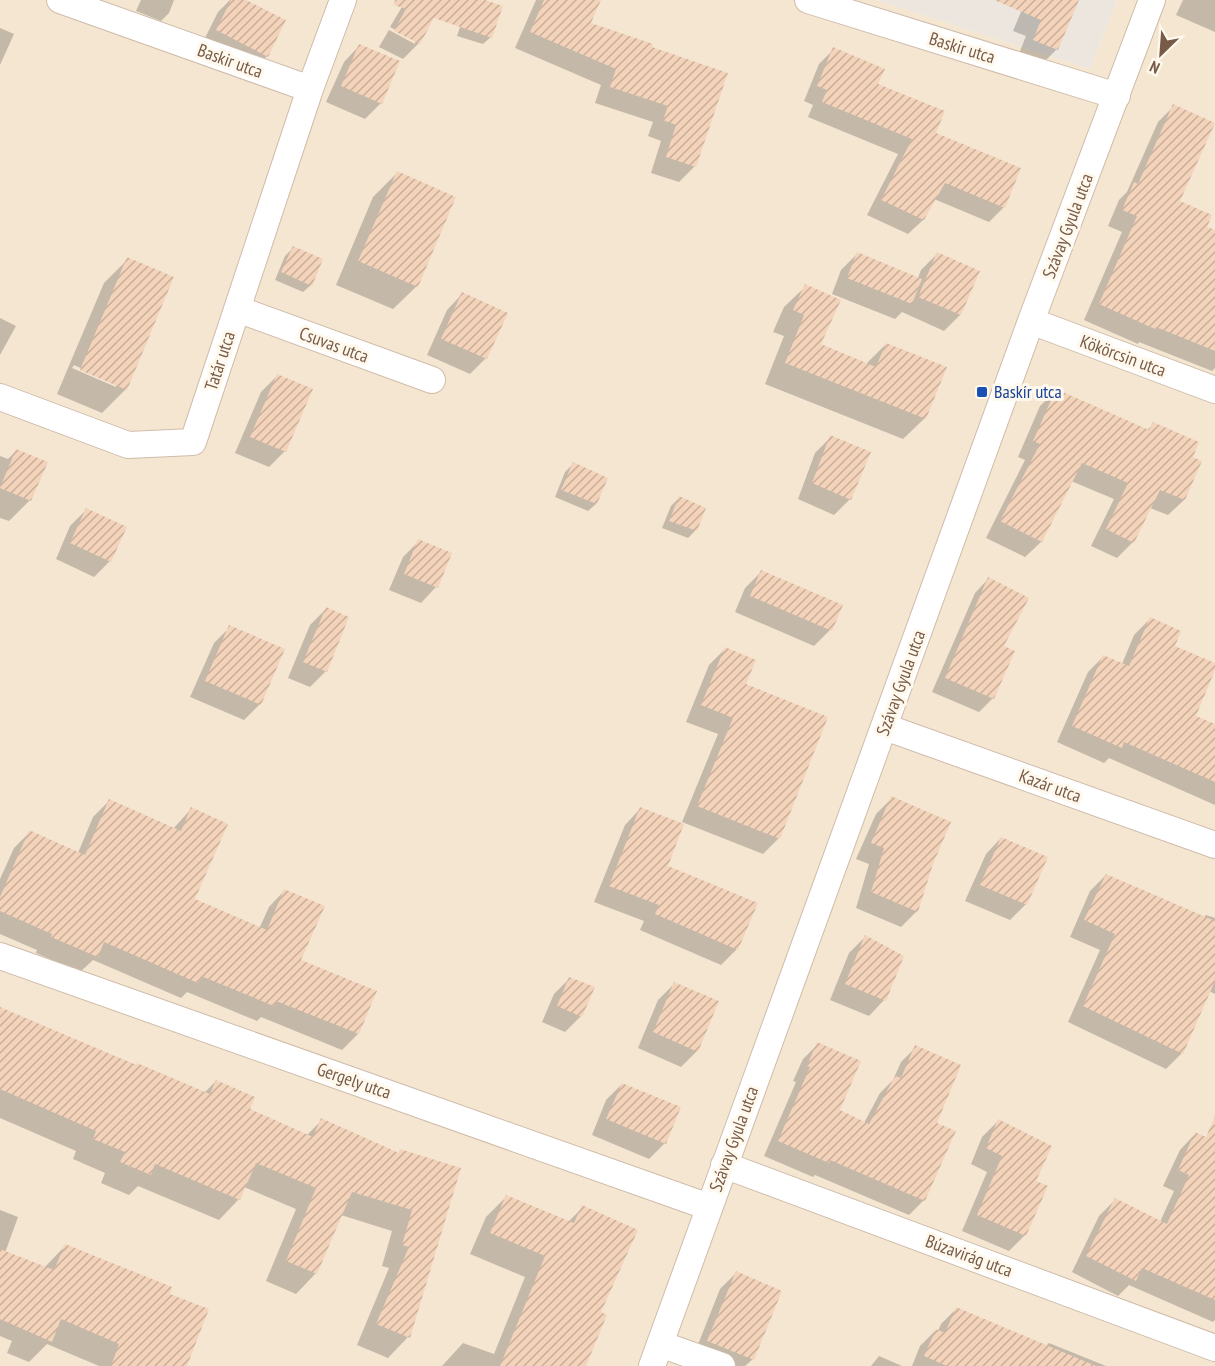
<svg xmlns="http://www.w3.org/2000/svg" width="1215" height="1366" font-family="'PT Sans Narrow',sans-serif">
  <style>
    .residential { fill: #f5e6d2 }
    .industrial { fill: #ede6df }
    .shadow { fill: #0003; fill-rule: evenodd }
    .building { fill: url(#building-hatch) }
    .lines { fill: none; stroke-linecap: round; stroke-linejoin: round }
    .street-casing { stroke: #cfbcaa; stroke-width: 28 }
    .street { stroke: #fff; stroke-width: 26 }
    .transit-dot { fill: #1a4fb4; stroke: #fff8ec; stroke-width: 2 }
    .labels { text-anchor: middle; stroke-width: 6; stroke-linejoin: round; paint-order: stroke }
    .street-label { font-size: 18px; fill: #775b48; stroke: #fff8ec }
    .transit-label { font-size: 18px; fill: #164399; stroke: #fff8ec; text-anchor: start }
  </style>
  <defs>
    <pattern id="building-hatch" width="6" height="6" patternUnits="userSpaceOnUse" patternTransform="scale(1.5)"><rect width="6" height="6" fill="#f4d3bb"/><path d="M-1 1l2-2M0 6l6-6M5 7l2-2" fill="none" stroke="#caae9a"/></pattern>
  </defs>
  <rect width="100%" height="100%" fill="#fdf4e4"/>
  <path class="residential" d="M0,0H877L1090,69L1117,0H1215V1366H0Z"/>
  <path class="industrial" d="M877,0H1117L1090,69Z"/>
  <path class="shadow" d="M141,0H174L169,13L161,21L136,11Z
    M230,0H243L267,56L251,72L201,46L218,12Z
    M406,0H441L419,43L403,59L379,47L389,30L415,44V40L390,27Z
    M473,0H481L491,37L483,44L457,36L467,6Z
    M536,0H599L589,24L650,48L695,166L679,182L651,173L661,141L648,136L653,122L595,103L601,85L515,48Z
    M1026,0H1075L1057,49L1041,65L1018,56L1026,36L1013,31Z
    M1183,0H1215V32L1176,15Z
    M0,28L14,34L0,65Z
    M359,46L381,103L365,119L326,102L344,62Z
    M834,49L876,85L1004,207L989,222L934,199L923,220L908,234L867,215L898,154L808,117L813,105L804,101L819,64Z
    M1174,106L1178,202L1205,228L1215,232V368L1212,371L1139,342L1138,344L1084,320L1122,232L1108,226L1119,200L1127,192L1158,122Z
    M397,173L417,286L393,309L336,285L373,197Z
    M293,248L311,285L303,292L275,280L285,256Z
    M857,254L918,278L921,270L937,254L978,272L960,315L944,331L902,312L895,319L832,294L841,270Z
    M128,259L126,389L102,413L57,394L104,283ZM74,365L116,384V387L72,368Z
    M806,286L819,345L866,364L886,344L925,418L903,439L765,384L784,336L773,332L784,307Z
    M462,294L486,358L470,374L427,355L447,310Z
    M0,318L16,326L0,355Z
    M277,376L285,451L269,467L235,453L261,392Z
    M1056,391L1146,431L1153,424L1191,458L1184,500L1168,515L1150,508L1133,542L1117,558L1091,546L1114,499L1071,481L1041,542L1025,557L986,538L1025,460L1018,457L1040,406Z
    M831,437L850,499L834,515L798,499L815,453Z
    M16,451L30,500L9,521L0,518V456L8,459Z
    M573,464L606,479L596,504L588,511L555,497L565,472Z
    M679,498L704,509L695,531L688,538L662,528L671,506Z
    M86,510L110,561L94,577L56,559L70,526Z
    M419,541L436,587L421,603L389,590L403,557Z
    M761,572L841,606L830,630L814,646L735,612L745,588Z
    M988,579L1002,647L993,698L979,712L932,692L975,593Z
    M326,609V671L310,687L288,678L310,625Z
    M1150,619L1173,647L1215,665L1194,716L1215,726V805L1109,758L1104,763L1057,742L1088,672L1104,656L1122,664L1134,635Z
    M230,627L260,704L244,720L190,697L214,643Z
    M725,649L744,685L779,838L763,854L682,822L718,734L686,722L709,665Z
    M892,798L931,864L917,911L901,927L856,908L869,864L856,859L876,814Z
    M109,801L173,829L191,809L193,900L259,929L269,907L284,891L299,961L358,1034L342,1050L261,1017L257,1021L187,992L181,998L93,960L80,972L36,953L37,950L0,934V879L14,848L30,832L78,853L93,817Z
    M640,809L666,867L737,949L721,965L640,930L644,921L594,902L625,825Z
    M1001,838L1026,904L1010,920L965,901L986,854Z
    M1106,875L1203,918L1206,915L1215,918V994L1209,991L1182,1053L1166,1069L1068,1022L1100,950L1070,937L1090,891Z
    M865,937L884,1000L869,1016L830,1000L849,953Z
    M570,978L581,1016L565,1032L542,1022L554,994Z
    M674,984L697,1051L681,1067L638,1048L658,1000Z
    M0,1009L204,1093L216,1081L248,1110L306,1136L322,1120L398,1154L400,1151L459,1169L408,1337L388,1358L357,1345L389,1268L382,1266L392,1231L341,1215L316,1273L296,1294L266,1281L296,1209L244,1187L239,1199L219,1220L138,1186L129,1195L101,1183L105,1173L73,1159L76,1151L0,1118Z
    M818,1044L838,1111L864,1123L880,1093L893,1080L901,1062L916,1047L935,1124L924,1200L909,1215L815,1175L813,1177L764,1156L796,1082L793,1081L803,1059Z
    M622,1084L665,1143L649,1159L592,1135L606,1100Z
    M998,1121L1034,1182L1025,1235L1009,1251L962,1231L987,1172L971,1164L982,1137Z
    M1195,1134L1215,1143V1320L1213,1322L1129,1285L1118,1296L1072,1272L1099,1216L1115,1200L1160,1222L1174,1191L1163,1186L1180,1150Z
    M507,1196L568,1222L583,1207L599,1313L581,1366H442L463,1343L494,1354L525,1277L470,1254L486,1217Z
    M0,1210L18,1217L5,1253L44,1268L65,1246L168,1294L185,1366H99L47,1344L29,1362L7,1353L12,1341L0,1336Z
    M736,1273L753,1359L745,1366H715L693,1357L720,1289Z
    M957,1308L1046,1346L1049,1343L1106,1366H912L920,1346L936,1330L938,1331L941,1324Z
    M879,1356L902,1366H871Z"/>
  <path class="building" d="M231,0H246L286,20L268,57L216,30Z
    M395,0H485L503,6L492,38L434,18L420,44L394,31L406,9L394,5Z
    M544,0H601L591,23L653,44L652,47L728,73L696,167L666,157L676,125L663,120L668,106L610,87L616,69L530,32Z
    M994,0H1079L1058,50L1033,40L1041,20Z
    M359,44L400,61L382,104L341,86Z
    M833,47L885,69L878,84L945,111L936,133L1021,168L1005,208L945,183L924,220L881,200L912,139L822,102L827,90L817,86Z
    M1173,104L1215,123L1180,201L1212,215L1207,227L1215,230V351L1156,327L1155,329L1099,304L1137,216L1122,210L1134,182L1138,184Z
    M397,171L456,197L418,287L358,261Z
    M293,246L323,259L312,286L281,272Z
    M857,252L922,279L912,304L847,278Z
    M937,252L980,271L961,315L918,297Z
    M127,257L174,277L127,390L80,370Z
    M805,284L841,300L821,344L876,367L886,343L947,367L926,419L785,363L804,315L793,310Z
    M462,292L508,313L487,359L441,339Z
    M277,374L313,389L286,452L250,437Z
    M1056,389L1149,430L1153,422L1199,442L1193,457L1202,461L1185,500L1160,490L1134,543L1106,529L1128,483L1082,463L1042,542L1000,521L1040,444L1033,441Z
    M830,435L871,452L851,500L812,483Z
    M16,449L48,462L31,501L0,488Z
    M573,462L608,478L597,504L561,490Z
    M679,496L706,508L697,531L669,521Z
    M86,508L127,527L111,562L70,543Z
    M418,539L452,553L438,588L404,574Z
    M761,570L843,605L832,631L750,596Z
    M988,577L1029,598L1004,646L1015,651L994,699L945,678Z
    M326,607L349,617L327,672L303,662Z
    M1150,617L1181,631L1175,646L1215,663V670L1196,716L1215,724V782L1124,742L1122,748L1072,726L1103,655L1129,666Z
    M229,625L285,649L261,705L205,681Z
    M725,647L756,660L746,684L828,717L780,839L697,806L733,718L701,705Z
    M891,796L951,822L933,864L918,912L871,892L884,848L871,843Z
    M109,799L181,831L191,807L228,824L195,899L267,930L284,889L325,906L301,960L377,991L359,1034L276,1001L274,1006L201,976L198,983L104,942L98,957L51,937L52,934L0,911V897L29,830L85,855Z
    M640,807L684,824L668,866L758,903L738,950L655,914L659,905L609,886Z
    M1001,837L1048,857L1027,905L980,885Z
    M1106,874L1215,921V981L1183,1054L1083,1006L1115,934L1084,920Z
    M865,935L904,956L886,1001L845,984Z
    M569,977L595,987L582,1017L557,1006Z
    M674,982L719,1001L698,1052L653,1032Z
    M0,1007L136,1065L137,1063L210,1094L216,1080L255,1097L250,1109L313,1137L321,1118L399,1153L400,1149L461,1168L410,1338L376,1324L409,1247L402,1245L412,1210L352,1192L317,1274L286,1261L316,1188L256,1163L240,1200L155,1164L151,1175L120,1162L125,1152L93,1139L96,1131L0,1089Z
    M817,1042L861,1061L840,1110L869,1124L895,1076L901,1078L915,1045L961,1065L937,1123L956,1131L925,1201L830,1160L829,1163L778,1141L810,1067L807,1066Z
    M622,1083L681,1107L666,1144L606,1119Z
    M1215,1116V1300L1142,1268L1136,1281L1086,1256L1115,1198L1167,1224L1189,1175L1178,1170L1195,1132L1206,1137Z
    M998,1119L1052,1146L1036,1181L1048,1186L1026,1236L977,1215L1002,1156L986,1148Z
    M506,1195L574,1223L582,1205L638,1230L601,1312L607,1315L586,1366H500L545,1256L490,1233Z
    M65,1244L172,1287L170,1294L209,1309L187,1366H111L119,1344L61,1319L52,1342L0,1319V1249L54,1270Z
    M736,1271L782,1291L754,1360L707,1341Z
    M956,1307L1096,1366H947L924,1356L936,1329L945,1333Z"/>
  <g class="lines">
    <defs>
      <path id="street" d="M60,0L310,89L343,0
        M808,0L1117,96
        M237,309L432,380
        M1031,321L1215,390
        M0,397L128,445L193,442L310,89
        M885,727L1215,845
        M0,956L709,1207
        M724,1165L1215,1348
        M660,1344L722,1366
        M652,1366L1031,321L1152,0"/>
    </defs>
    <use href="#street" class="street-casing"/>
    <use href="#street" class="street"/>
  </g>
  <rect class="transit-dot" x="976" y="386" width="12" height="12" rx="3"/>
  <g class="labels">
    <g class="street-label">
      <text transform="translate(962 48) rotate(17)" y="6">Baskir utca</text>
      <text transform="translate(230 61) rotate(20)" y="6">Baskir utca</text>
      <text transform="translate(1068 226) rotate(-69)" y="6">Szávay Gyula utca</text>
      <text transform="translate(334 345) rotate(20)" y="6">Csuvas utca</text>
      <text transform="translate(1123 356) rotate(20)" y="6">Kökörcsin utca</text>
      <text transform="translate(220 361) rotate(-72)" y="6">Tatár utca</text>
      <text transform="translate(901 683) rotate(-70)" y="6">Szávay Gyula utca</text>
      <text transform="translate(1050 786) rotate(20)" y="6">Kazár utca</text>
      <text transform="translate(354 1081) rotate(19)" y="6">Gergely utca</text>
      <text transform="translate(734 1139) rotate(-70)" y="6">Szávay Gyula utca</text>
      <text transform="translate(969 1256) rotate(20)" y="6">Búzavirág utca</text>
    </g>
    <g class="transit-label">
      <text x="994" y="398">Baskír utca</text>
    </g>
  </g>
  <g transform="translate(1161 54) rotate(205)" stroke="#fff8ec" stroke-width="4.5" paint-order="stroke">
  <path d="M0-4.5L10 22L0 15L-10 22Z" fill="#775b48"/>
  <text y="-9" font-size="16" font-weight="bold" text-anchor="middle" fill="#775b48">N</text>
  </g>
</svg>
